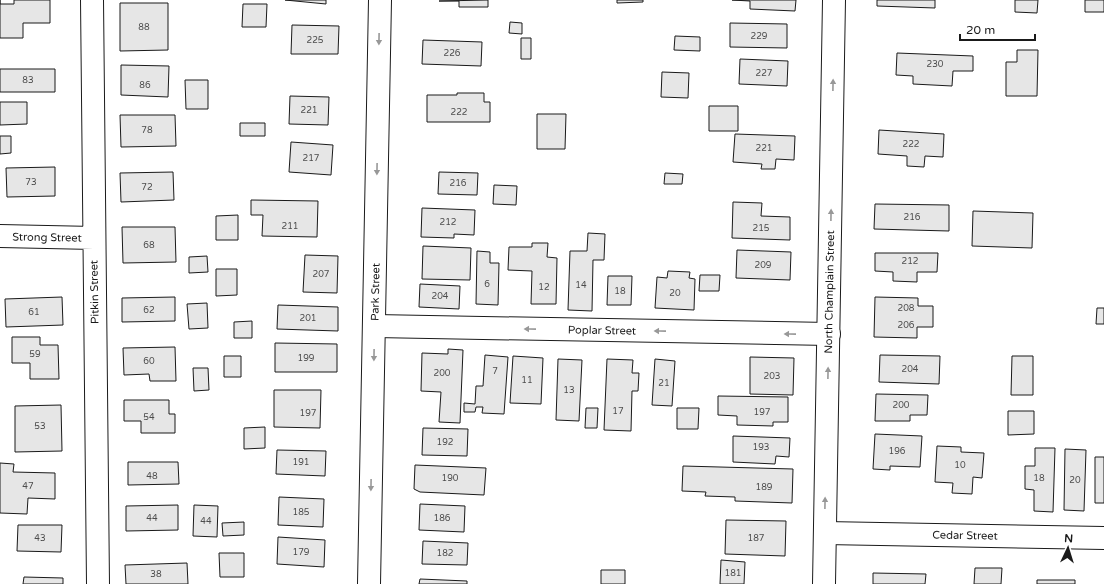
<svg xmlns="http://www.w3.org/2000/svg" width="1104" height="584" font-family="'Varela Round',sans-serif">
  <style>
    .building { fill: #e6e6e6; stroke: #1a1a1a }
    .lines { fill: none; stroke-linecap: round; stroke-linejoin: round }
    .minor-casing { stroke: #1a1a1a; stroke-width: 24 }
    .major-casing { stroke: #1a1a1a; stroke-width: 24 }
    .minor { stroke: #fff; stroke-width: 22 }
    .major { stroke: #fff; stroke-width: 22 }
    .oneway { fill: #989898 }
    .labels { text-anchor: middle; stroke-width: 3; stroke-linejoin: round; paint-order: stroke }
    .number-label { font-size: 9px; fill: #4d4d4d }
    .street-label { font-size: 11px; fill: #1a1a1a; stroke: #fff }
  </style>
  <rect width="100%" height="100%" fill="#fff"/>
  <path class="building" d="M0,0V4H14V0H50V23H23V38H0Z
    M285,0H326V4Z
    M488,0V7H459V1H439Z
    M617,0H643V2L617,3Z
    M732,0H796L795,11L750,9V1Z
    M877,0H935V8L877,6Z
    M1015,0H1038L1037,13L1015,12Z
    M1085,0H1104V12H1085Z
    M120,3H168V50L120,51Z
    M243,4H267L266,27H242Z
    M510,22L522,23V34L509,33Z
    M730,23L787,24V48L730,47Z
    M292,25L339,26L338,54H291Z
    M675,36L700,37V51L674,50Z
    M521,38H531V59H521Z
    M423,40L482,42L481,66L422,64Z
    M1017,50H1038L1037,96H1006V62H1017Z
    M897,53L973,56V71H953L952,86L913,84V76L896,75Z
    M740,59L788,61L787,86L739,84Z
    M121,65L169,66L168,97L121,95Z
    M0,69H55V92H0Z
    M662,72L689,73L688,98L661,97Z
    M185,80H208V109H186Z
    M457,93H484V102H490V122H427V95H457Z
    M290,96L329,97L328,125L289,124Z
    M0,102H27V124L0,125Z
    M709,106H738V131H709Z
    M537,114H566L565,149H537Z
    M120,115H175L176,146L121,147Z
    M240,123H265V136H240Z
    M879,130L944,134L943,157L925,156L924,167L907,166V156L878,154Z
    M735,134L795,136L794,160L776,159L775,169H761L762,164L733,162Z
    M0,136H11V153L0,154Z
    M291,142L333,145L331,175L289,172Z
    M55,167V196L7,197L6,168Z
    M173,172L174,200L121,202L120,173Z
    M439,172L478,173L477,195L438,194Z
    M665,173L683,174L682,184H664Z
    M494,185L517,186L516,205L493,204Z
    M251,200L318,201L317,237L262,236L263,215H251Z
    M733,202L762,203L761,216L790,217V240L732,238Z
    M875,204L949,205V231L874,229Z
    M422,208L475,210L474,235L454,234V238L421,237Z
    M973,211L1033,213L1032,248L972,246Z
    M238,215V240H216V216Z
    M122,227H175L176,262L123,263Z
    M588,233L605,234L604,260H593L592,311L568,310L570,251H587Z
    M532,243H548L547,257L557,258L556,304H531L532,271L508,270L509,247H532Z
    M423,246L471,248L470,280L422,279Z
    M737,250L791,252L790,280L736,278Z
    M477,251L490,252V263H499L498,305L476,304Z
    M875,253H938L937,272H917V282L893,281V272L875,271Z
    M305,255L338,256L337,293L303,292Z
    M207,256L208,272L189,273V257Z
    M216,269H237V295L216,296Z
    M668,271L690,272L689,278L695,279L694,310L655,308L657,277L667,278Z
    M700,275H720L719,291H699Z
    M608,276H632L631,305H607Z
    M420,284L460,286L459,309L419,307Z
    M62,297L63,325L6,327L5,299Z
    M175,297V321L122,322V298Z
    M875,297L918,298V306H933V327H917V338L874,337Z
    M207,303L208,328L189,329L187,304Z
    M278,305L338,307V331L277,329Z
    M1097,308H1104V324H1096Z
    M252,321V338H234V322Z
    M12,337H40V345H58L59,379H30V363H12Z
    M275,343L337,344V372H275Z
    M175,347L176,381H150L149,374L124,375L123,348Z
    M448,349L463,350L460,423L439,422L441,392L421,391L422,353L448,354Z
    M485,355L508,357L504,414L482,413L483,407H476L475,412H464V403L475,404L476,386H483Z
    M880,355L940,356L939,384L879,382Z
    M224,356H241V377H224Z
    M513,356L543,358L541,404L510,403Z
    M1012,356H1033V395H1011Z
    M750,357L794,358L793,395L750,394Z
    M558,359L582,360L579,421L556,420Z
    M607,359L633,360L632,373H639L638,391H632L631,431L604,430Z
    M655,359L675,361L672,406L652,405Z
    M193,368H208L209,390L194,391Z
    M274,390H321L320,428L274,427Z
    M876,394L928,395L927,415H910V421H875Z
    M718,396L788,397V422H773V426L737,425V416L718,415Z
    M124,400H169V414H175V433H141V421H124Z
    M61,405L62,451L15,452V406Z
    M586,408H598L597,428H585Z
    M677,408H699L698,429H677Z
    M1008,411H1034V434L1008,435Z
    M265,427V448L244,449V428Z
    M423,428L468,429L467,456L422,455Z
    M875,434L922,436L920,467L890,466V470L873,469Z
    M733,436L790,438L789,457L776,456L775,464L733,462Z
    M937,446L961,447V452L984,453L982,478L973,477L972,494L952,493L953,483L935,482Z
    M1035,448H1055L1053,512L1034,511V490L1025,489V466H1035Z
    M1065,449L1086,450L1084,511L1064,510Z
    M277,450L326,451L325,476L276,474Z
    M1095,457H1104V503H1095Z
    M128,462H178L179,484L128,485Z
    M0,463L14,464L13,472L55,473V499L28,498L27,514L0,513Z
    M415,465L486,468L484,495L420,492L414,489Z
    M683,466L793,469L792,503L735,501V497L705,496L706,492L682,491Z
    M279,497L324,499L323,527L278,525Z
    M420,504L465,506L464,532L419,530Z
    M178,505V530L126,531V506Z
    M194,505L218,506L217,537L193,536Z
    M726,520L786,521L785,556L725,554Z
    M244,522V535L223,536L222,523Z
    M18,525H62L61,552L17,551Z
    M278,537L325,540L324,567L277,564Z
    M423,541L468,543L467,565L422,564Z
    M219,553H244V577H220Z
    M721,560L745,562L744,584H720Z
    M187,563L188,584H126L125,565Z
    M975,568H1002L1001,584H974Z
    M601,570H625V584H601Z
    M873,573L926,574L925,584H873Z
    M24,577L63,578V584H23Z
    M420,579L467,581V584H419Z
    M1037,580H1075V584H1037Z"/>
  <g class="lines">
    <defs>
      <path id="minor" d="M92,0L98,584
        M0,236L94,238
        M375,326L829,334
        M825,533L1104,538"/>
      <path id="major" d="M369,584L380,0
        M824,584L834,0"/>
    </defs>
    <use href="#minor" class="minor-casing"/>
    <use href="#major" class="major-casing"/>
    <use href="#minor" class="minor"/>
    <use href="#major" class="major"/>
  </g>
  <defs><path id="oneway-solid" d="M-6-.8H1V-3.2L6.5 0L1 3.2V.8H-6Z"/></defs>
  <g class="oneway">
    <use href="#oneway-solid" transform="translate(379 39) rotate(91)"/>
    <use href="#oneway-solid" transform="translate(833 85) rotate(-89)"/>
    <use href="#oneway-solid" transform="translate(377 169) rotate(91)"/>
    <use href="#oneway-solid" transform="translate(831 215) rotate(-89)"/>
    <use href="#oneway-solid" transform="translate(530 329) rotate(-179)"/>
    <use href="#oneway-solid" transform="translate(660 331) rotate(-179)"/>
    <use href="#oneway-solid" transform="translate(790 334) rotate(-179)"/>
    <use href="#oneway-solid" transform="translate(374 355) rotate(91)"/>
    <use href="#oneway-solid" transform="translate(828 373) rotate(-89)"/>
    <use href="#oneway-solid" transform="translate(371 485) rotate(91)"/>
    <use href="#oneway-solid" transform="translate(825 503) rotate(-89)"/>
  </g>
  <g class="labels">
    <g class="number-label">
      <text x="144" y="30">88</text>
      <text x="759" y="39">229</text>
      <text x="315" y="43">225</text>
      <text x="452" y="56">226</text>
      <text x="935" y="67">230</text>
      <text x="764" y="76">227</text>
      <text x="28" y="83">83</text>
      <text x="145" y="88">86</text>
      <text x="309" y="113">221</text>
      <text x="459" y="115">222</text>
      <text x="147" y="133">78</text>
      <text x="911" y="147">222</text>
      <text x="764" y="151">221</text>
      <text x="311" y="161">217</text>
      <text x="31" y="185">73</text>
      <text x="458" y="186">216</text>
      <text x="147" y="190">72</text>
      <text x="912" y="220">216</text>
      <text x="448" y="225">212</text>
      <text x="290" y="229">211</text>
      <text x="761" y="231">215</text>
      <text x="149" y="248">68</text>
      <text x="910" y="264">212</text>
      <text x="763" y="268">209</text>
      <text x="321" y="277">207</text>
      <text x="487" y="287">6</text>
      <text x="581" y="288">14</text>
      <text x="544" y="290">12</text>
      <text x="620" y="294">18</text>
      <text x="675" y="296">20</text>
      <text x="440" y="299">204</text>
      <text x="906" y="311">208</text>
      <text x="149" y="313">62</text>
      <text x="34" y="315">61</text>
      <text x="308" y="321">201</text>
      <text x="906" y="328">206</text>
      <text x="35" y="357">59</text>
      <text x="306" y="361">199</text>
      <text x="149" y="364">60</text>
      <text x="910" y="372">204</text>
      <text x="495" y="374">7</text>
      <text x="442" y="376">200</text>
      <text x="772" y="379">203</text>
      <text x="527" y="383">11</text>
      <text x="664" y="386">21</text>
      <text x="569" y="393">13</text>
      <text x="901" y="408">200</text>
      <text x="618" y="414">17</text>
      <text x="762" y="415">197</text>
      <text x="308" y="416">197</text>
      <text x="149" y="420">54</text>
      <text x="40" y="429">53</text>
      <text x="445" y="445">192</text>
      <text x="761" y="450">193</text>
      <text x="897" y="454">196</text>
      <text x="301" y="465">191</text>
      <text x="960" y="468">10</text>
      <text x="152" y="479">48</text>
      <text x="450" y="481">190</text>
      <text x="1039" y="481">18</text>
      <text x="1075" y="483">20</text>
      <text x="28" y="489">47</text>
      <text x="764" y="490">189</text>
      <text x="301" y="515">185</text>
      <text x="152" y="521">44</text>
      <text x="442" y="521">186</text>
      <text x="206" y="524">44</text>
      <text x="40" y="541">43</text>
      <text x="756" y="541">187</text>
      <text x="301" y="555">179</text>
      <text x="445" y="556">182</text>
      <text x="733" y="576">181</text>
      <text x="156" y="577">38</text>
    </g>
    <g class="street-label">
      <text transform="translate(47 237) rotate(1)" y="4">Strong Street</text>
      <text transform="translate(94 292) rotate(-91)" y="4">Pitkin Street</text>
      <text transform="translate(375 292) rotate(-89)" y="4">Park Street</text>
      <text transform="translate(829 292) rotate(-89)" y="4">North Champlain Street</text>
      <text transform="translate(602 330) rotate(1)" y="4">Poplar Street</text>
      <text transform="translate(965 535) rotate(1)" y="4">Cedar Street</text>
    </g>
  </g>
  <g transform="translate(1068 548) rotate(4)" stroke="#ffffff" stroke-width="3" paint-order="stroke">
  <path d="M0-3L7 15L0 10L-7 15Z" fill="#1a1a1a"/>
  <text y="-6" font-size="11" font-weight="bold" text-anchor="middle" fill="#1a1a1a">N</text>
  </g>
  <path d="M960 34v6h75v-6" fill="none" stroke="#1a1a1a" stroke-width="2"/>
  <text x="966" y="34" font-size="12" fill="#1a1a1a" stroke="#ffffff" stroke-width="3" paint-order="stroke">20 m</text>
</svg>
